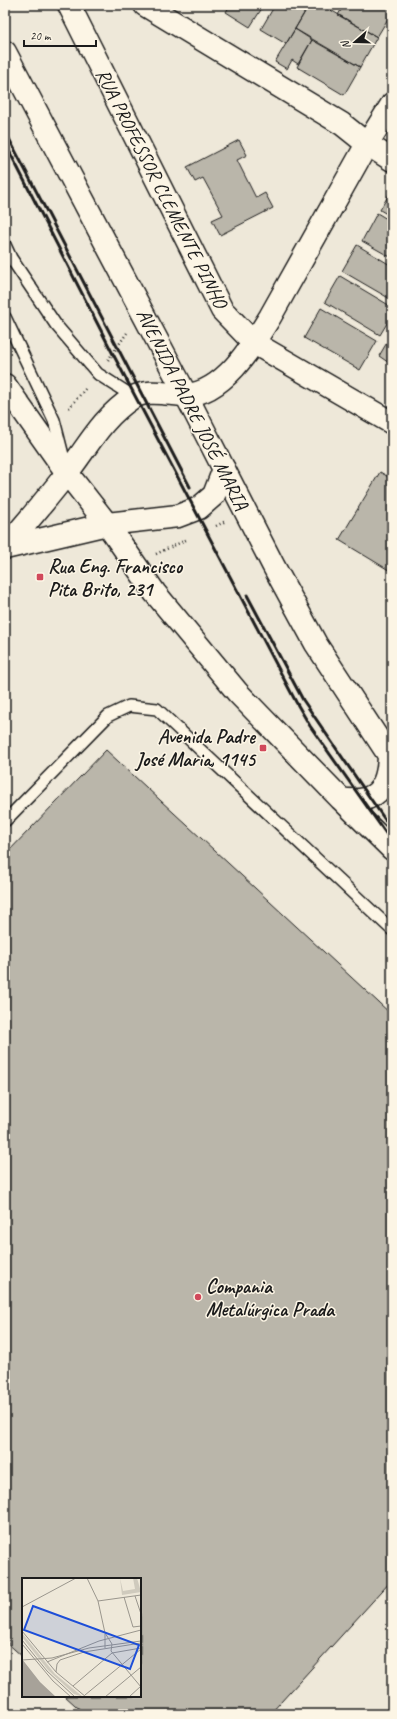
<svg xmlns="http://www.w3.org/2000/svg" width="397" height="1719" font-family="Caveat,sans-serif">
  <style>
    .building { fill: #bab6aa; stroke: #1c1c1c }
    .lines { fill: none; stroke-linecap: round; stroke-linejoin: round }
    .service-casing { stroke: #1c1c1c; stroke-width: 14 }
    .minor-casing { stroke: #1c1c1c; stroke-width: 25 }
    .primary-casing { stroke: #1c1c1c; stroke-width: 25 }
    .path { stroke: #1c1c1c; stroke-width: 2.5; stroke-dasharray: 1 3; stroke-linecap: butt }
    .service { stroke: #fcf5e5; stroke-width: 11 }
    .minor { stroke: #fcf5e5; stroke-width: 22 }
    .primary { stroke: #fcf5e5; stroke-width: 22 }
    .rail { stroke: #1c1c1c; stroke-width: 3 }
    .poi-dot { fill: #d1495b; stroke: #fcf5e5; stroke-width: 1.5 }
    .labels { text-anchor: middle; stroke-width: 3; stroke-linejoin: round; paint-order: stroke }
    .street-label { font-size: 20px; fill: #1c1c1c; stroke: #fcf5e5 }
    .poi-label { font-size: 20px; font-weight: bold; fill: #1c1c1c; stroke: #fcf5e5; text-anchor: start }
    .inset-road { fill: none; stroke: #9a968d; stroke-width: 1 }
    .view { fill: #1d4ed8; fill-opacity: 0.15; stroke: #1d4ed8; stroke-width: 2 }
    .inset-edge { fill: none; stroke: #1c1c1c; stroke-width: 2 }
  </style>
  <rect width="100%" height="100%" fill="#eee8d9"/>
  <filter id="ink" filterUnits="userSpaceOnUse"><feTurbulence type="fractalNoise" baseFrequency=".025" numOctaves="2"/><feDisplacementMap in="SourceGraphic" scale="8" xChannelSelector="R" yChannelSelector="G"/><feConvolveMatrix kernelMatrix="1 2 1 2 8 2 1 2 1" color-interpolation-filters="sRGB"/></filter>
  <g filter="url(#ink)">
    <path class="building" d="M230,5H264L250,27L226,12Z
      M275,5H309L286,44L261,29Z
      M309,5H322L377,37L360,67L295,29Z
      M344,5H386L392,8V12L377,37L338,15Z
      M295,29L312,40L298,64L292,60L287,69L275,62Z
      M312,40L360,67L344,95L297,67Z
      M239,140L247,155L237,160L256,198L265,193L273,208L220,235L212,220L223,215L203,178L195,182L187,167Z
      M392,189V217L380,210Z
      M377,213L392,222V258L362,241Z
      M357,245L392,266V300L342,271Z
      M340,276L392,307V315L380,335L325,302Z
      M321,308L377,341L360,370L304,338Z
      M392,334V365L379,356Z
      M380,472L392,479V572L339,540Z
      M106,750L392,1015V1580L270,1714H85L65,1696H140V1579H23V1657L5,1641V855Z"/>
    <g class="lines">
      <defs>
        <path id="service" d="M5,245L11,258L56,325L98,374L134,397
          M5,317L54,420L64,459
          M5,821L108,716L129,706L157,709L392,930"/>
        <path id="minor" d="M69,5L222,310L254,343L392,423
          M145,5L342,124L367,144L392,160
          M5,548C26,523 47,499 67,473C89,445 101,419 132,398C147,388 170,395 186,395C224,393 252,346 270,317L367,144L392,104
          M5,548L107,524L178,516L199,508L214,495L224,469"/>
        <path id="primary" d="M5,52L186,395L273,565L316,644L392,760
          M5,385L67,473L107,524L155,593L238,693L341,799L392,849
          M341,799C375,805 388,789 389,756"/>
      </defs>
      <use href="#service" class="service-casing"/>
      <use href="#minor" class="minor-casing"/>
      <use href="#primary" class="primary-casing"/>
      <path class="path" d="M108,360L127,333
        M69,408L86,388
        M216,526L226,521
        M156,554L188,539"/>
      <use href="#service" class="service"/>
      <use href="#minor" class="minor"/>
      <use href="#primary" class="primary"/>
      <path class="rail" d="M5,131L190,487
        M5,143L113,354L296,702L310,726L392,842
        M247,595L303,700L392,830"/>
    </g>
  </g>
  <g class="poi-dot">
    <rect x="36" y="573" width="8" height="8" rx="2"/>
    <rect x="259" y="744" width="8" height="8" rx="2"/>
    <circle cx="198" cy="1297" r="4"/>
  </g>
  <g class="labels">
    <g class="street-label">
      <text transform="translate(162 188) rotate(63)" y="7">RUA PROFESSOR CLEMENTE PINHO</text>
      <text transform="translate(193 409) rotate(63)" y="7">AVENIDA PADRE JOSÉ MARIA</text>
    </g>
    <g class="poi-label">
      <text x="48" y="573">Rua Eng. Francisco<tspan x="48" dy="23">Pita Brito, 231</tspan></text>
      <text x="255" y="743" text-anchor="end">Avenida Padre<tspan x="255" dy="23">José Maria, 1145</tspan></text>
      <text x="206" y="1293">Compania<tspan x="206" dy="23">Metalúrgica Prada</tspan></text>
    </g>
  </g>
  <g transform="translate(22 1578)">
    <rect width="119" height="119" fill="#eee8d9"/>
    <path d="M98,0L101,13L113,11L111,0H115L119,14L100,17ZM0,55L33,96L61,119L52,116L26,92L0,59Z" fill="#cfcabd"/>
    <path d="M0,81L18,104L34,119H0Z" fill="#a7a299"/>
    <path class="inset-road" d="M65,0L76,23L83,55L90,66L89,73L119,109M113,18L119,36M102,19L111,49L119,48M76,23L119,17M0,29L54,0M0,53L34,94L64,119M83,56V70M0,62L25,93L53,119M0,66L31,103L49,119M0,82L30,80L67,70L119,63M25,84L77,63L119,52M34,94L35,86L38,82L62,74L119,65M51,108L90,75L119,70M63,117L119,71M83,119L119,89M107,119L119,108"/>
    <path class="view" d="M11,28L117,67L108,91L2,52Z"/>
    <rect width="119" height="119" class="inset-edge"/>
  </g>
  <rect width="397" height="1719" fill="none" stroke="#fcf5e5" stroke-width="20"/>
  <rect x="10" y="10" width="377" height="1699" fill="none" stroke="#1c1c1c" stroke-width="1.5" filter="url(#ink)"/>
  <g transform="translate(355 42) rotate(250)" stroke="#fcf5e5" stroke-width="3" paint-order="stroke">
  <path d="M0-3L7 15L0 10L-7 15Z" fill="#1c1c1c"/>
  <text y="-6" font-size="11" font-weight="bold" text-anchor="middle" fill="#1c1c1c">N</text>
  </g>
  <path d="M24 40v6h72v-6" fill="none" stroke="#1c1c1c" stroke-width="2"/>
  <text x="30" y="40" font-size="12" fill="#1c1c1c" stroke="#fcf5e5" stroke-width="3" paint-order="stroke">20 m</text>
</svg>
